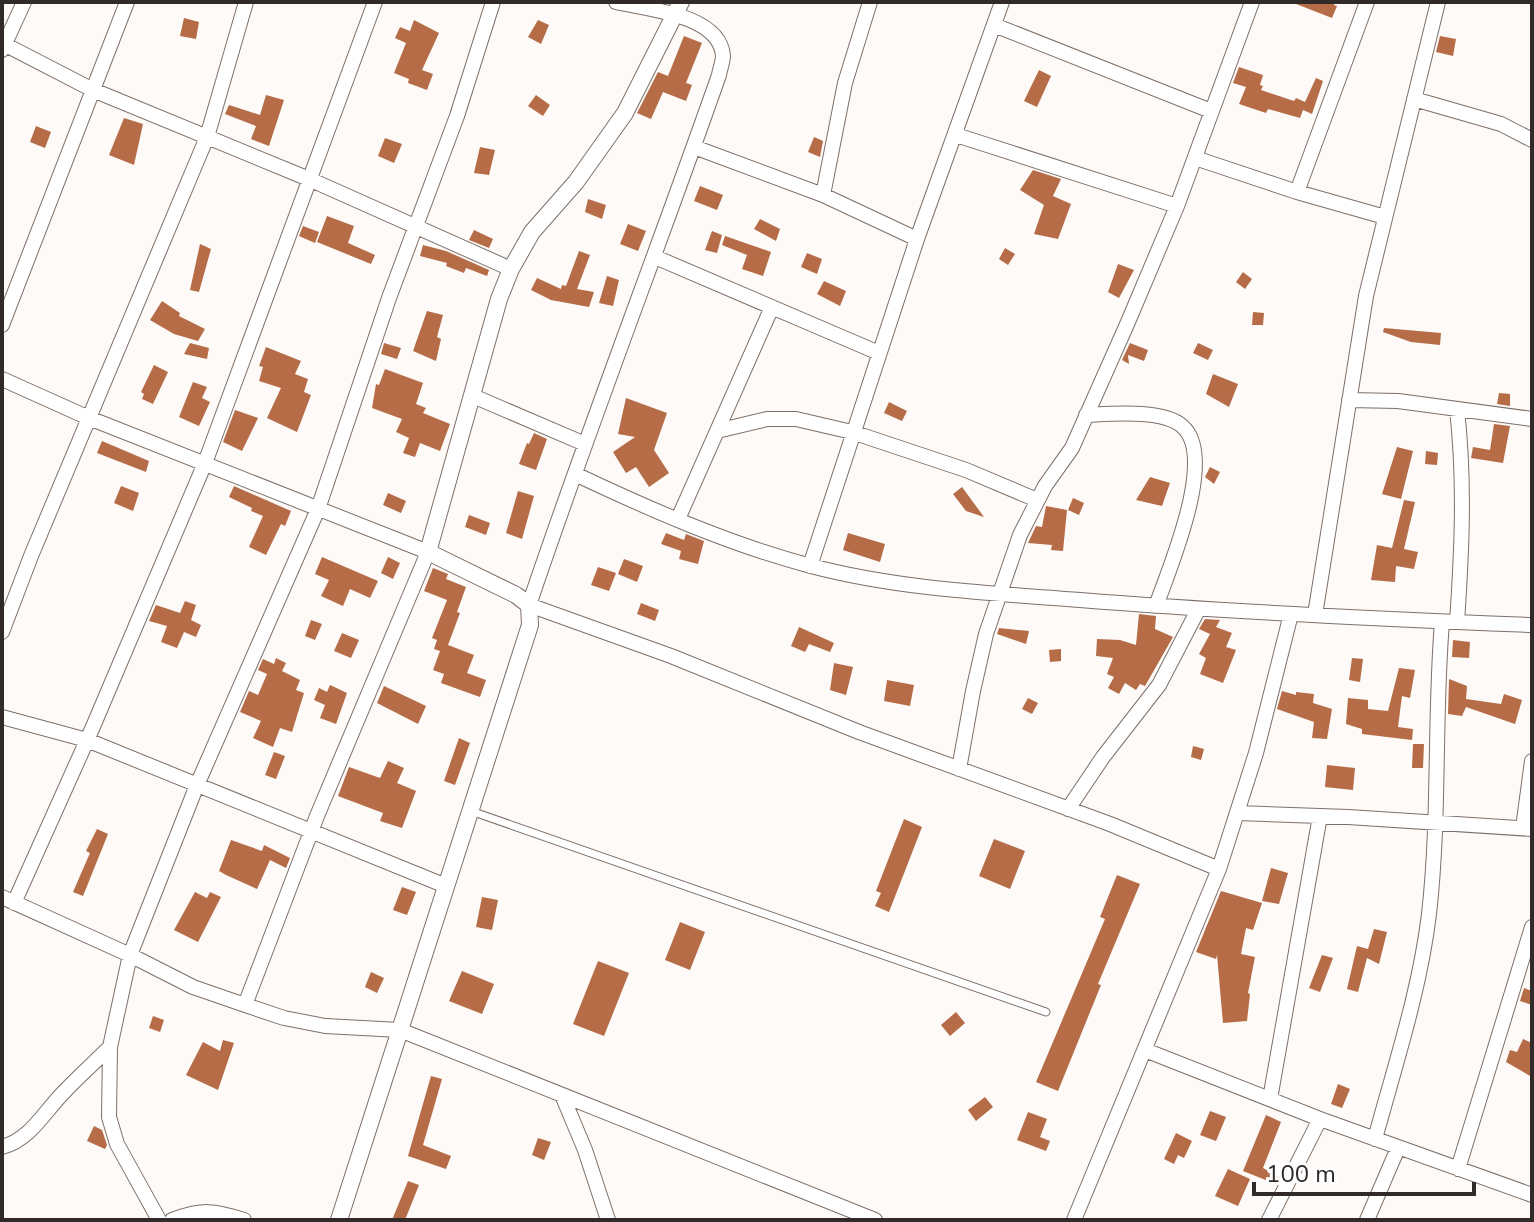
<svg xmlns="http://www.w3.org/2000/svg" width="1534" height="1222" font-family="'Nunito Sans',sans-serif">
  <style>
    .building { fill: #b66c47 }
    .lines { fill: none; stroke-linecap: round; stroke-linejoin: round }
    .service-casing { stroke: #7d7069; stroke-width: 9 }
    .minor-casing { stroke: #7d7069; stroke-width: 16 }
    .tertiary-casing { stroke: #7d7069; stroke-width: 18 }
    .service { stroke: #fff; stroke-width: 7 }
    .minor { stroke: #fff; stroke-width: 14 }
    .tertiary { stroke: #fff; stroke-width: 16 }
  </style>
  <rect width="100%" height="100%" fill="#fdfaf8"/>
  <path class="building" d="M1291,2H1335L1334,5L1337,6L1332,18Z
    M184,18L199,22L196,39L180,36Z
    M414,20L439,33L422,70L433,74L427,90L408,83L409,79L394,73L406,43L395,38L400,27L410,31Z
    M538,20L549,25L541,44L528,37Z
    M684,36L702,43L686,83L692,85L686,101L663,92L651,119L637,113L658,72L668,76Z
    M1440,36L1456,39L1453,56L1436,52Z
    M1239,67L1263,75L1260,85L1263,86L1261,90L1294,101L1296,98L1305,102L1316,78L1323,81L1312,114L1303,110L1300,118L1268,109L1266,113L1239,104L1246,87L1233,83Z
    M1039,70L1051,76L1037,107L1024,101Z
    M266,95L284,100L269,146L251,139L256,126L225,114L229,105L260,115Z
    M536,95L550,105L543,116L528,106Z
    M124,118L143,124L134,165L109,155Z
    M36,126L51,132L45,148L30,142Z
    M814,137L823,141L820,157L808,152Z
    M385,138L402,144L394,163L378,156Z
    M480,147L495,150L489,175L474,173Z
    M1033,170L1061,179L1053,196L1071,204L1058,239L1034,234L1044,205L1020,190Z
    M700,186L723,195L717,210L694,201Z
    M588,199L606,205L602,219L585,212Z
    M327,216L354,226L348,243L375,255L371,264L317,242Z
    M760,219L780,229L776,241L754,229Z
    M628,224L646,231L638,251L620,244Z
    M303,226L319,232L315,243L299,236Z
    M474,230L493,239L489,248L469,240Z
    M712,231L722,235L717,253L705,250Z
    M725,236L771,252L763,276L742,269L747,255L722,245Z
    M200,244L211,249L199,292L190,290Z
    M423,245L446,251L489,270L487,276L466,268L464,273L446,266L447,263L420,256Z
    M1005,248L1015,254L1008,265L999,259Z
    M579,251L590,255L577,289L594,292L589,307L551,300L531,290L537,278L561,289L562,285L566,286Z
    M807,253L822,259L817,274L801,267Z
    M1118,264L1134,270L1119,298L1108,292Z
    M1243,272L1252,279L1245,289L1236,282Z
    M607,276L619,280L613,306L599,303Z
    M824,281L846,291L840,306L817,294Z
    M162,301L180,313L179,316L205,329L198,341L174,334L150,320Z
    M427,311L443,315L437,337L441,339L436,361L413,351Z
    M1253,312L1264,313L1263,325H1252Z
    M1384,328L1441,333L1440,345L1411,342L1383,332Z
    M190,343L209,348L207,359L184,354Z
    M384,343L401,348L397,359L381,354Z
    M1130,343L1148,350L1144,361L1128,355L1129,364L1122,360Z
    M1198,343L1213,350L1208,360L1193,353Z
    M266,347L301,361L295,374L308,379L304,392L311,395L297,432L267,418L281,388L259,381L263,367L259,366Z
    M154,365L168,372L153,404L142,399L144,394L141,392Z
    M385,369L423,383L416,404L426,408L423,413L450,424L440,451L420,443L415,457L403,453L409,438L396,432L402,419L372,408L376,384L379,385Z
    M1213,374L1238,384L1229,407L1206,394Z
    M193,382L207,387L202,398L210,402L199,426L179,417Z
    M1499,393L1510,394V406L1497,404Z
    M626,398L667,413L654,450L669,473L649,487L636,467L626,473L613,452L635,437L618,434Z
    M889,402L907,411L902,421L884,413Z
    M235,410L258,418L242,451L223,442Z
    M1494,424L1510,426L1503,463L1471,458L1473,447L1490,450Z
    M534,433L547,439L536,470L519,464L527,443L529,444Z
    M102,441L149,461L146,472L97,453Z
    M1397,447L1413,451L1401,499L1382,494Z
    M1426,451L1438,453L1437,465L1425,464Z
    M1210,467L1220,472L1214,484L1205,477Z
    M1150,477L1170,483L1162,506L1136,500Z
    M121,486L139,493L133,511L114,503Z
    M234,486L291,511L285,526L281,524L266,555L249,547L263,516L251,511L252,508L229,497Z
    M962,487L984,517L966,511L953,494Z
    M518,491L534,496L522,539L506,533Z
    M388,493L406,501L401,513L383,505Z
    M1073,498L1084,503L1079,515L1068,510Z
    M1404,500L1415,502L1404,549L1418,552L1414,569L1396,566L1395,582L1371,580L1377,545L1392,548Z
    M1046,506L1067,510L1063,551L1051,550L1052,545L1028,543L1036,526L1042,527Z
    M469,515L490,523L486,535L465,527Z
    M666,533L684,540L686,534L704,541L698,564L679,559L681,551L661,544Z
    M848,533L885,544L880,562L843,550Z
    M322,557L378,581L370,598L350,589L343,606L321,596L329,580L315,574Z
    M388,557L400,563L393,579L381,573Z
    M624,559L643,566L637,582L618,574Z
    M598,567L616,573L609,591L591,585Z
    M433,568L448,574L446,579L466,587L457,612L460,613L448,645L474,655L467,673L486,680L480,697L441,683L444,674L433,670L440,651L434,649L437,640L432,638L447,600L424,591Z
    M185,601L196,605L191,620L201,625L196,637L184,632L177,648L161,642L167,626L149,621L156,605L180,613Z
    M641,603L659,610L655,621L637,614Z
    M1139,614L1156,616L1155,629L1173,637L1145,686L1140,684L1136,690L1125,683L1119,694L1108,688L1114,677L1107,674L1113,658L1096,656L1097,639L1120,640L1136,645Z
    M1205,619L1220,620L1216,627L1232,633L1226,647L1236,650L1223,683L1200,674L1206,658L1199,654L1210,634L1199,629Z
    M311,620L322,624L315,640L305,636Z
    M799,627L834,643L830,652L809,644L805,652L791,646Z
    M999,628L1029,631L1026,644L997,634Z
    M342,633L359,640L351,658L334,651Z
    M1453,640L1470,642L1469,658L1452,657Z
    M1061,649V661L1050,662L1049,650Z
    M276,658L286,663L282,671L300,680L296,690L304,693L292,732L280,728L273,747L253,738L261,721L240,712L249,691L258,695L267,674L258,670L263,659L274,664Z
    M1352,658L1363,659L1360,682L1349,680Z
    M834,663L853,667L846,695L830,690Z
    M1399,668L1415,670L1410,698L1402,696L1398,727L1413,729L1412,740L1362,734V729L1346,724L1348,698L1368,700V709L1388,711Z
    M1449,679L1467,686L1466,699L1501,704L1504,694L1522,700L1515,724L1466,707L1462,716L1448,714Z
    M887,680L914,685L910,706L884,701Z
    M330,685L347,693L336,724L320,718L325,705L314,700L319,688L327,692Z
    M384,686L426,706L418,724L377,703Z
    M1282,691L1296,695V692L1314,694L1313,703L1332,709L1327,739L1312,738L1314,722L1277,709Z
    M1028,698L1038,703L1032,714L1022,709Z
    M459,738L470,743L455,785L444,781Z
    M1413,744H1424L1423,768H1412Z
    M1193,746L1204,749L1201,760L1191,757Z
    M274,752L285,756L276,779L265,775Z
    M388,761L404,768L397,783L416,791L402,828L380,821L383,813L338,796L349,767L380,778Z
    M1327,765L1355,768L1353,790L1325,787Z
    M904,819L922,827L889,912L875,906L881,893L876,891Z
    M97,829L108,834L83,896L73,892L90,853L86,851Z
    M994,839L1025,851L1010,889L979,876Z
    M231,840L262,851L264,845L290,858L286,868L270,860L257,889L226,875L219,871Z
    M1271,868L1288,873L1279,904L1262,901Z
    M1117,875L1140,884L1098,984L1101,985L1058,1091L1036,1082L1105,919L1100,917Z
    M402,887L416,892L407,915L393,910Z
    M1221,891L1262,903L1253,930L1246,928L1241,954L1255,957L1248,993L1250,994L1247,1021L1223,1023L1217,955L1216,959L1196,952Z
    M195,892L207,898L210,892L221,897L198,942L174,930Z
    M482,897L498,900L492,930L476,927Z
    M680,922L705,932L690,970L665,960Z
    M1374,929L1387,932L1379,964L1367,958L1358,992L1347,989L1357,946L1368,949Z
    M1322,955L1333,958L1320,992L1309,988Z
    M598,961L629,973L604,1036L573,1024Z
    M462,971L494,984L482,1014L449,1001Z
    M371,972L384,978L377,993L365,987Z
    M1524,988L1532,991V1005L1520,1001Z
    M956,1012L965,1023L950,1036L941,1025Z
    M153,1016L164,1020L160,1032L149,1028Z
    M1523,1039L1532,1043V1077L1506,1062L1510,1050L1517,1052Z
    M223,1040L234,1043L218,1090L186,1075L203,1042L220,1051Z
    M431,1076L442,1079L423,1145L451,1156L446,1169L408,1156Z
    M1338,1084L1350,1089L1342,1108L1331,1104Z
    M985,1097L993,1107L976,1121L968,1110Z
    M1210,1111L1226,1117L1216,1141L1200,1135Z
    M1028,1112L1047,1119L1040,1137L1050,1141L1046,1151L1017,1140Z
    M1266,1115L1281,1122L1263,1168L1279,1177L1276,1184L1243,1171Z
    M94,1126L102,1130L107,1145L105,1149L87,1141Z
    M1176,1133L1192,1141L1184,1158L1178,1155L1174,1164L1164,1159Z
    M538,1138L551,1142L544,1160L532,1155Z
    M1228,1169L1250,1179L1238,1206L1215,1196Z
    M408,1181L419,1185L405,1220H392Z"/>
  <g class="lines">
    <defs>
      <path id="service" d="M471,811L1046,1012"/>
      <path id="minor" d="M616,2C645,9 720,14 723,56C723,61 720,69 719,75C657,252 589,427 529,605L671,656L859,732L1110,824L1219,869
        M994,25L1211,111
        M2,43L93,90L309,179L511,269
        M2,50L24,2
        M1414,99L1501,124L1532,140
        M956,135L1177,206
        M694,147L823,195L917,239
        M1195,158L1297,192L1385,217
        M1297,192L1367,2
        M823,195L845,83L870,2
        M655,257L879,353
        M2,325L127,2
        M2,379L89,418L428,552L317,816L245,1005
        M473,396L585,444
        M1349,400L1398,401L1532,419
        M1457,409C1465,482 1462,549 1457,622
        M1086,415C1111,414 1162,409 1182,426C1218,456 1169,569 1156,606
        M717,431L767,419H796L852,432L966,470L1037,500
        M575,474C649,509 731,545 811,566C898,589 990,593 1080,600C1230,612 1381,619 1532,625
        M678,519L772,307
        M810,566L917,239L1002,2
        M1315,615L1366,296L1438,2
        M2,632L31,556L207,137L246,2
        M2,717L87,740L446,886
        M959,769L973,691L986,634L1020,535L1045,486L1072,448L1128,322L1177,206L1252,2
        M1068,809L1103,757L1159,685L1198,610
        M1237,813L1348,817L1532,829
        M1523,828L1532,761
        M2,897L130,955L193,987L245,1005L284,1018L325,1026L400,1030L875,1220
        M14,903L92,729L205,463L375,2
        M1145,1050L1320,1119L1532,1195
        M562,1095L585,1150L608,1220
        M1270,1099L1320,816
        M1375,1139C1395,1065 1420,990 1429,914C1440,817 1434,719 1442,622
        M2,1147C30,1140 44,1112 64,1092C78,1077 95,1062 110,1047
        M1458,1169L1532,927
        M159,1220L117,1144L109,1117L110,1047L130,955L197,785L318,509L389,298L457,116L493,2
        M172,1220C202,1209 214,1210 244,1220
        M1074,1220L1219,869L1256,753L1291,614
        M1269,1220L1320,1119
        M1367,1220L1398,1148"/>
      <path id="tertiary" d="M339,1220L530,625L529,605L516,595L428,552L499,299L511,269L532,232L576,182L625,113L681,2"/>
    </defs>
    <use href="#service" class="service-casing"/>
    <use href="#minor" class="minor-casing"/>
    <use href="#tertiary" class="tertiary-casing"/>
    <use href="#service" class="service"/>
    <use href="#minor" class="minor"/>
    <use href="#tertiary" class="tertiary"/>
  </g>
  <rect width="1534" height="1222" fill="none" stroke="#302b28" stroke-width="8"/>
  <path d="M1254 1182v12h220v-12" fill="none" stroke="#302b28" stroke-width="4"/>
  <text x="1266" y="1182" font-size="24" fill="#302b28" stroke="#ffffff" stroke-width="6" paint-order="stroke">100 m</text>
</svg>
